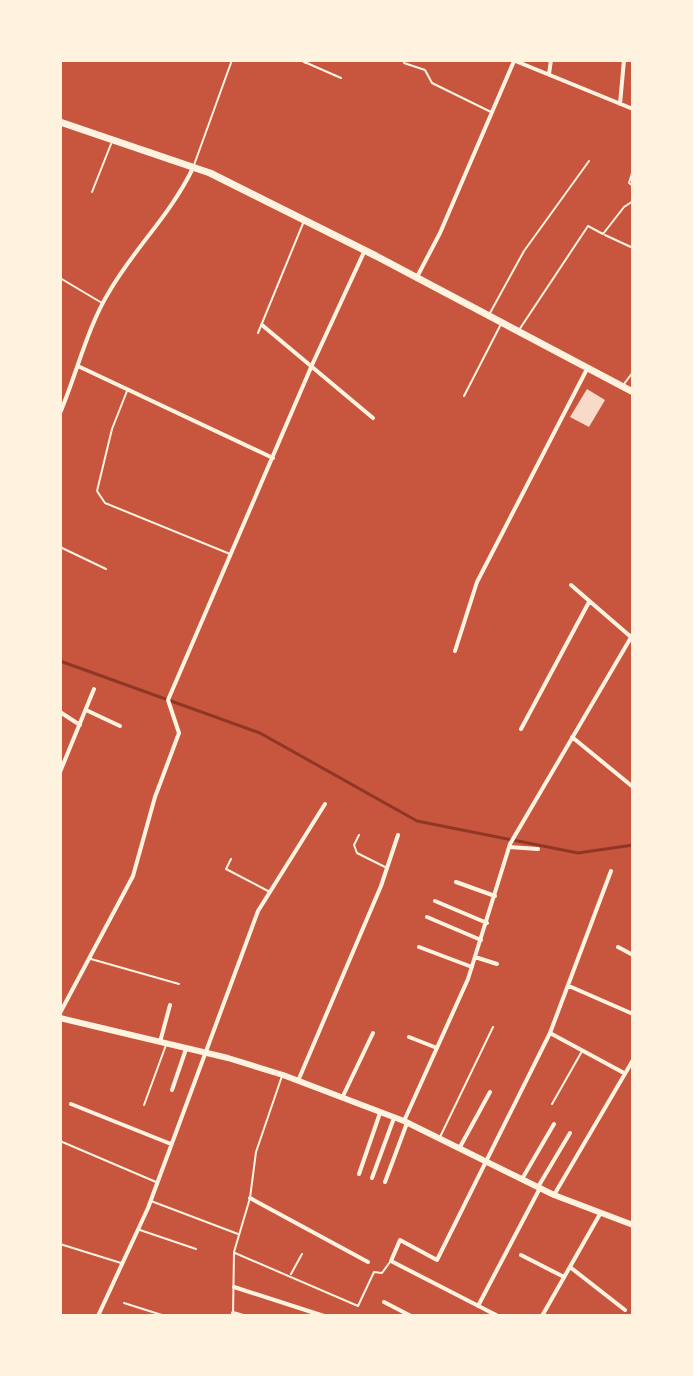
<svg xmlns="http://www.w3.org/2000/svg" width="693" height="1376" font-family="Spectral,serif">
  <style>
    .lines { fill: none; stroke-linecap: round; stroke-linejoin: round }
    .stream { stroke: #8f3625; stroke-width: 3 }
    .building { fill: #f7dbc8 }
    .service { stroke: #fff3e0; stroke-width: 2 }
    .minor { stroke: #fff3e0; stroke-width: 4 }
    .tertiary { stroke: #fff3e0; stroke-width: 6 }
    .primary { stroke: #fff3e0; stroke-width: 7 }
  </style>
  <rect width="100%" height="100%" fill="#c8553d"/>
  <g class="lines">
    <path class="stream" d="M60,661L260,733L417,821L578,853L633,845"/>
  </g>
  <path class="building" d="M587,389L605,400L589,427L570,417Z"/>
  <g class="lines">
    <path class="service" d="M300,60L341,78
      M404,63L425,70L432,83L491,112
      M194,165L232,60
      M633,170L629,183L633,186
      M92,192L111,144
      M605,235L633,248
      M60,278L102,303
      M490,313L524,251L589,161
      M519,330L588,226L603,234L624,207L633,201
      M258,333L304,221
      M624,384L633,372
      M127,391L112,429L97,491L105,503L230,554
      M464,396L500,326
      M60,547L106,569
      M359,835L354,845L357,853L385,867
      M231,859L226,869L268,891
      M91,959L179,984
      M552,1104L581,1053
      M144,1105L166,1045
      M440,1137L493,1027
      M60,1141L156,1182
      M151,1201L238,1234
      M140,1230L196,1249
      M60,1244L121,1263
      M235,1253L358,1306L374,1272L382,1273L390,1262
      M291,1274L302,1254
      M124,1303L165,1316
      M233,1316L234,1252L250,1198L256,1152L282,1076"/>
    <path class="minor" d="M513,60L633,109
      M306,62L307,60
      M549,74L551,60
      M620,104L624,60
      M417,277L440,233L514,61
      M262,325L373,418
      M80,367L273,458
      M60,413C77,373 87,328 109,292C135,247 169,217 193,168
      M571,585L631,637
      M455,651L477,582L587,369
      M86,710L120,726
      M60,712L80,725
      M521,729L589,602
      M572,737L633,787
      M60,772L94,689
      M509,847L538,849
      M456,882L495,896
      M435,901L487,923
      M427,917L481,940
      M419,947L472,967
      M618,947L633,955
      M475,957L497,964
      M569,986L633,1014
      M60,1013L133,876L155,797L179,733L168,700L312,365L365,250
      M550,1033L624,1073
      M409,1037L437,1048
      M160,1042L170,1005
      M298,1081L381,886L398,835
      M172,1090L186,1049
      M343,1096L373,1033
      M71,1104L171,1144
      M404,1121L468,979L510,844L633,634
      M460,1147L490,1092
      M359,1174L380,1113
      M372,1178L394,1118
      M522,1179L554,1124
      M385,1182L407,1123
      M538,1187L570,1133
      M554,1195L633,1060
      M250,1198L368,1262
      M521,1255L564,1277
      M570,1267L625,1310
      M234,1287L324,1316
      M384,1302L411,1316
      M478,1306L540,1188
      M233,1313L243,1316
      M98,1316L148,1208L258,911L325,804
      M498,1316L391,1261L400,1240L437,1260L550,1033L611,871
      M542,1316L600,1214"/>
    <path class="tertiary" d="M60,1018L228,1058L283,1075L404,1121L554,1195L633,1225"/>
    <path class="primary" d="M60,122L210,173L376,256L633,392"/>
  </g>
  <rect width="693" height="1376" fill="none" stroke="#fff3e0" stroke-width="124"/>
</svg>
